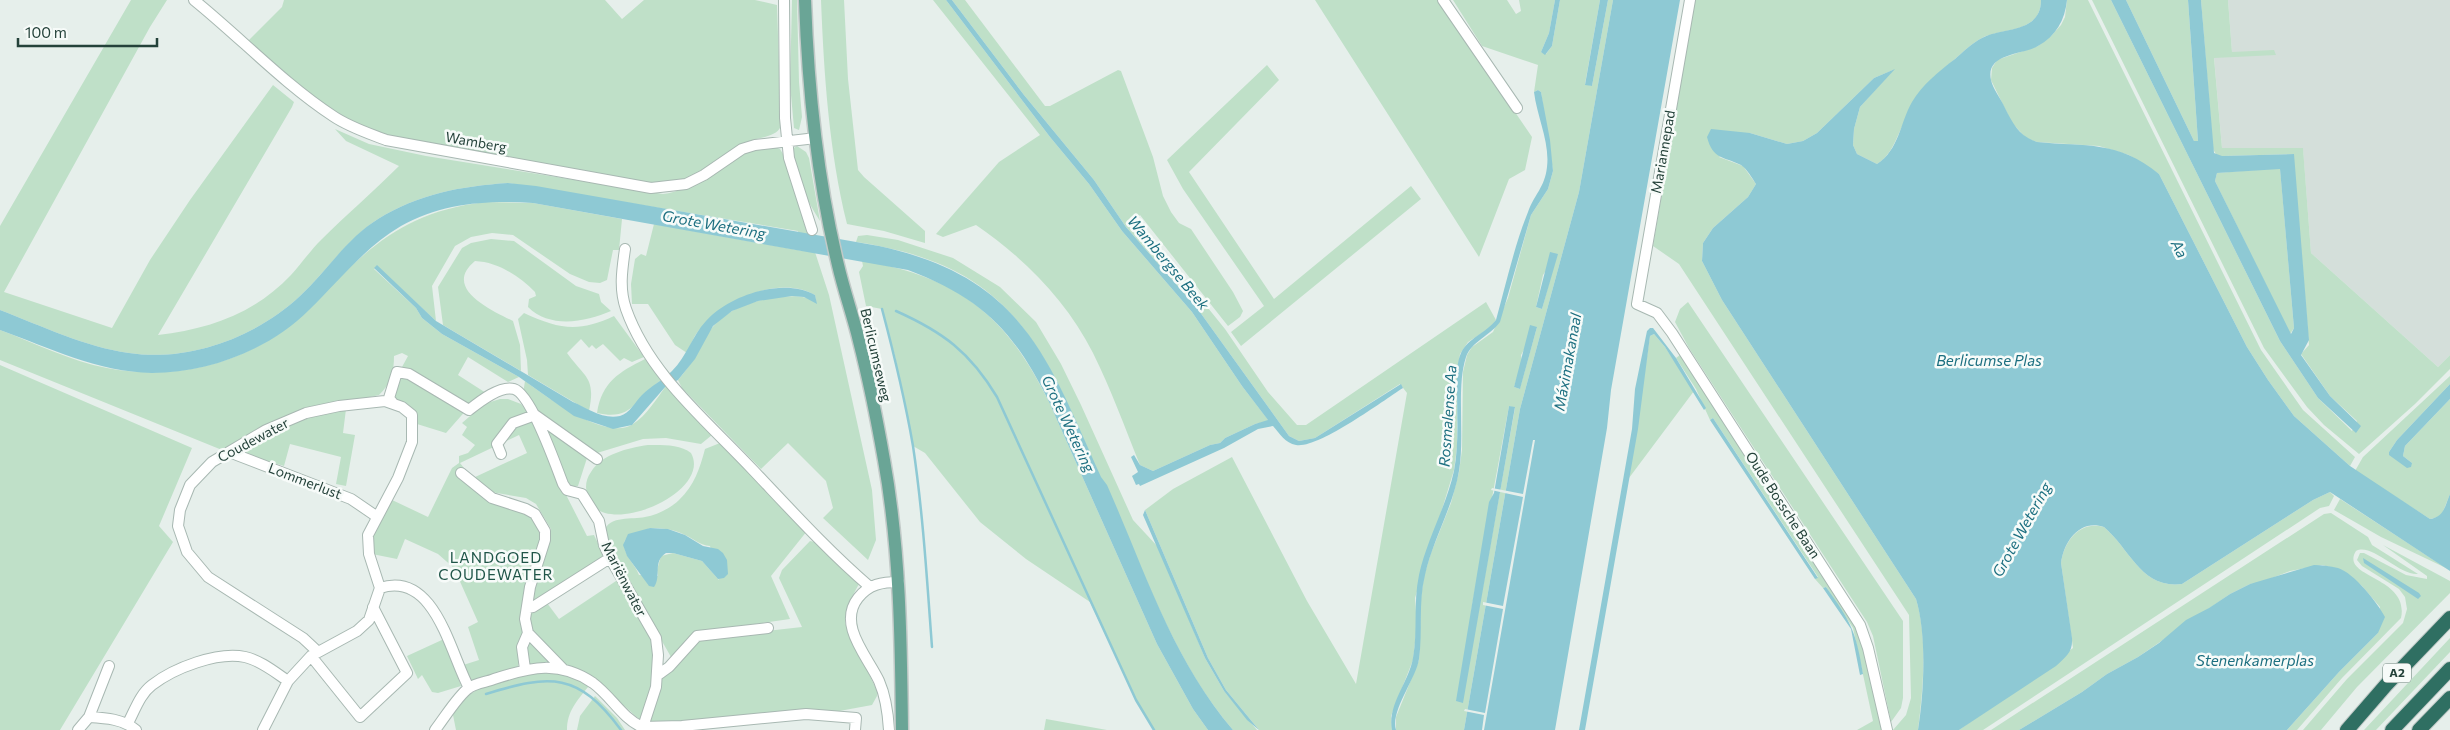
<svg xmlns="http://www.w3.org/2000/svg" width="2450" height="730" font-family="Commissioner,sans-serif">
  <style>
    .built { fill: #d4dfda }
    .green { fill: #bfe0c8; fill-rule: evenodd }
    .water { fill: #8ec9d4; fill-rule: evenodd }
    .pier { fill: #e6efeb }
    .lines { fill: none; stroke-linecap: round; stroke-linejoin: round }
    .stream { stroke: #8ec9d4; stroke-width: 2.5 }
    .minor-casing { stroke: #a8b8b2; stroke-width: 12 }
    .major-casing { stroke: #c2cac8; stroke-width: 15 }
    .highway-casing { stroke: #c2cac8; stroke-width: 16 }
    .minor { stroke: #fff; stroke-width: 10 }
    .major { stroke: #6aa596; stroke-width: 12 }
    .highway { stroke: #2f6f62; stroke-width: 14 }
    .labels { text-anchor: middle; stroke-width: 5; stroke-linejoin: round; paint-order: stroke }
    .shield { fill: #f7fbf9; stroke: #637a73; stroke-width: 1 }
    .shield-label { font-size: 12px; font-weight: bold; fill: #24423a }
    .street-label { font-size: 14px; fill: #24423a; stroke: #f7fbf9 }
    .water-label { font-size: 15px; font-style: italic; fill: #1c6f80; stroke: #f7fbf9 }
    .neighbourhood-label { font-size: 15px; letter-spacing: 1px; fill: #1f5548; stroke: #f7fbf9 }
  </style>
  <rect width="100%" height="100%" fill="#e6efeb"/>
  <path class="built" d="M2228,0H2450V355L2438,367L2311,253L2303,149L2222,148L2214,57L2232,52Z"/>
  <path class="green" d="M131,0H167L150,27L4,292L112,328L150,260L190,200L273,85L294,102L292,107L158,335C209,329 254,314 291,275C301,264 310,251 321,240C346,215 373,192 399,166L346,141L335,129L369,144L426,156L663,194C692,191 711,170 735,156C744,150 757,148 768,144L780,149L783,154L829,295L872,490L876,540L868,560L823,518L833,508L826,481L788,443L761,469L682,388L678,380C690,367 696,353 705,338C720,311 750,300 780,297C793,296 806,295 816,303L815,295C778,274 725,301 700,329C694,335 691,345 687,353L675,345L648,304H632L631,284L635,259L641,254L646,256L654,224L803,251L798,231L508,183C462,186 418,194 378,219C346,240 327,271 300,296C256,337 190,362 129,353C85,347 42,326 0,310V226Z
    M284,0H605L622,19L644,0H755L777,5L781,126C776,138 758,137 747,142C725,151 708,170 686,178C673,183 661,183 647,183L384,137L343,118L323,105L248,41L282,7Z
    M792,0H797L799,82L802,117L799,130L794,128L790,84Z
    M821,0H844L848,79L858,170L864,177L925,231V243L884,231L847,224C829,151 824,75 821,0Z
    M933,0H946L1050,137L1089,184L1122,231L1192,312L1242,386L1269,421L1255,424L1225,438L1220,443L1210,445L1153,471L1140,465C1125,428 1111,389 1093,353C1067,301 1023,257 976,225L943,237L936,234L999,162L1040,135Z
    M952,0H965L1045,106H1050L1118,70L1121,71L1153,157L1163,196L1171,212L1179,223L1191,229L1233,292L1243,311L1240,317L1228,326L1140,215L1136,219L1225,329L1268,392L1297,425H1306L1486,302L1496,320L1490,328L1468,342L1460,354L1457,373V447L1454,470L1415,598L1417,625L1413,660L1391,716L1392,730H1259L1226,690L1208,658L1145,510L1173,489L1232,457L1307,601L1356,684L1407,393L1400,384L1315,438L1299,441L1289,436L1197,308L1126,227L1094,180L1024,95Z
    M1315,0H1439L1532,137L1525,170L1509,179L1479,257Z
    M1453,0H1507L1516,14L1521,11L1519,0H1555L1549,33L1541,52L1546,54L1552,46L1560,0H1600L1585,84L1592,86L1608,0H1613L1579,192L1520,409L1464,730H1396V717L1419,660L1421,597L1424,576L1431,553L1451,503L1459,472L1462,450L1463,372L1467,355L1472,347L1493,332L1508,298L1531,215L1548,189L1553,171L1541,92L1538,90L1534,92L1538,65L1482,46ZM1557,254L1542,309L1536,307L1543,275ZM1537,327L1520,388V389L1514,387L1522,362L1521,355ZM1509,406L1515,408L1462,703L1472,606Z
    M1695,0H2041C2041,34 2001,28 1982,38C1972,43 1963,52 1955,59C1934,75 1918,97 1905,121C1896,137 1893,154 1877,164L1857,154L1853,145L1854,129L1860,107L1893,70L1874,78L1817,133L1803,141L1787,144L1750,133L1719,157L1743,166L1756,184L1748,197L1713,228L1703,243L1702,261L1722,300L1916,599C1928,638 1923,690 1918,730H1893L1906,715L1911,698L1909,615L1679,264L1653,246Z
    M2067,0H2088L2261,350L2303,410L2355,457L2350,466L2294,416L2268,380L2247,347L2159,174L2129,155L2099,146L2037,142L2027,139L2012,123L1991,80L1992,68L1997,60L2038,46L2051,36L2061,25L2065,17Z
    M2092,0H2111L2280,341L2318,398L2352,431L2357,421L2330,396L2301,354L2309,345L2293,154L2222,156H2217L2213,149L2201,0H2228L2232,52L2274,50L2276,55L2214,58L2222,148H2303L2311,253L2438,367L2450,355V369L2415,404L2359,454L2324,425L2307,407L2264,348Z
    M2126,0H2188L2198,141H2194Z
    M1267,65L1279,80L1189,172L1274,299L1411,186L1421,199L1241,346L1231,332L1264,306L1183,189L1167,160Z
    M797,146L806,152L809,158L820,221C803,194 798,181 792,149Z
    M2280,168L2294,328L2290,334L2215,181L2217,173Z
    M485,202L533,203L622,219L619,250H613L607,280L600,283L589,282L570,274L513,235L492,233L471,237L455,246L432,286L436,321L377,266L374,269L416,308L422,318L442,334L519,377L508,382L468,357L458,375L486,393L468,408L446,433L417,424V420L391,398L402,367L408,356L402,353L394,356C394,372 391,384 379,395L339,404L222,450L0,360V330C35,343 70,361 107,368C169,380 231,367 283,331C299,320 313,302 327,289C378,239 412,211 485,202Z
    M867,235L898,240L953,258L1000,287L1036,322L1061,364L1081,405L1133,520L1159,548L1205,658L1224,691L1257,730H1233C1176,664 1148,580 1112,502C1110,490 1104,484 1099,475C1093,461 1087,447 1081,433C1030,317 988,262 856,242L858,236Z
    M491,239L514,241L576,286L599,294L601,302L611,311C586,322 550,329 528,307L529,299L536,296L535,292C519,276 498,262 475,261C442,288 491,310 513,321L520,345L521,371L443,325L438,287L462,248L471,243Z
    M862,261C958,276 1007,316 1049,402L1157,644L1193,709L1208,730H1154L1136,700L1090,602L1026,559L980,522L925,453L913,446L895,356L882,309L866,306L859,272L863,266Z
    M1688,302L1903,621V698L1901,708L1891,722L1873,636L1867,622L1689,348L1675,322L1680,309Z
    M524,313C559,329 578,333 614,316L644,357L632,362L624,358L620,361L603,344L596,349L592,345L589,348L581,339L567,353C585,378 596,377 589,411L528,375L527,360L518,319Z
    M1654,334L1665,347L1694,391L1629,478L1650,336Z
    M1680,355L1739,442L1864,641L1882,730H1857L1873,721L1853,628L1826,587L1823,588L1815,579L1818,577L1713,418L1710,420L1696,389L1676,358Z
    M645,359L661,380C634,400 633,421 597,413C602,382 619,372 645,359Z
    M0,365L192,448L159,526L173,542L60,730H0Z
    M2450,376V384L2397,440L2389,452L2412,463L2403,456L2405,446L2450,399V494L2442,514L2438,517L2430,519L2355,471L2363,457Z
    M525,381C547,397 606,442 633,424C646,416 657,398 666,386L712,435L701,444L666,438L643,439L597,453L533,408L523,394Z
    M500,399H508L521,404L532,417L560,483L587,536L594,535L605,558L531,605L534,586L551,538V529L536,504L526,498L491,492L473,478L527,453L519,435L460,463L464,468L458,476L532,516L541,531L542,540L518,666L516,668L473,683L467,678L460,666L479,660L468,627L478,622L454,568L438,554L405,539L397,559L372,554V540L390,499L428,517L452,468L459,463V456L468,453L475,445L462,435L467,427L462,423L484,404Z
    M346,409L343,433L355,435L346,486L336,484L341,457L290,444L284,466L238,452C272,432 306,415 346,409Z
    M540,424L587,458L578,486L568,487Z
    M720,443L807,531L771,576L790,619L694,633L671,657L618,564L604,531C610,515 632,520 645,517C657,515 671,508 679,500C694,486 700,468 705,449ZM650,528C663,528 674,529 685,535C694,539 700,545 710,546L719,580L702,561L673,553L661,556L657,570L658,576L639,575C635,563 621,554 625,540Z
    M648,445C661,445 680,444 691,453C714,494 596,543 587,494C585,486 586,479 591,472C602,454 628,448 648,445Z
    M2330,492L2334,496L2329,506L2320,508L1983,730H1959L2073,648L2061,563C2064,541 2080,520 2104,527C2131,550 2141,589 2182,584L2313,500Z
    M2340,499L2446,568L2381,537L2334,510Z
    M2331,513L2368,537L2372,545L2418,574C2400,576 2371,542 2356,551C2339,578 2410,576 2401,618L2342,678L2297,730H2287L2339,672L2378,633L2380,607L2362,586L2342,570L2322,565L2290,571L2259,583L2250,584L2230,594L2138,657L2107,674L2082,692L2019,730H1991L2324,514Z
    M810,541L815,542L859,584C852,597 845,608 845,623L877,691V696L872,705L834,712L649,723L664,672H671L697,639L802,627L779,578L782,570Z
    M2383,545L2450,581V593L2357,687L2321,730H2303L2347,679L2403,623L2407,609L2405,597L2399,589L2362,566L2357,560L2360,553H2364L2406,575L2427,579V576Z
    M619,579L652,638C657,670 650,691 640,720L591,676L565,665L532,633L529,612L547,603L559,619Z
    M2450,638V652L2376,730H2364Z
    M444,639L461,686L438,693L432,692L422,675L418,679L407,656Z
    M529,639L551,663L528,664L526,657Z
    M533,672L567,673L588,682V687C577,701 567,711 567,730H456L453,715C470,683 501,681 533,672Z
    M595,696L617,718L625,730H577L580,716Z
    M1046,719L1107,730H1044Z"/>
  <path class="water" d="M946,0H952L1024,95L1094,180L1126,227L1197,308L1289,436L1299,441L1315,438L1401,384L1403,388C1381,402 1318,449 1296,445C1285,443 1280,434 1273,426L1258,429L1224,448L1140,486L1139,484L1136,485L1132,476L1138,472L1131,457L1134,455L1140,465L1153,471L1210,445L1220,443L1225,438L1255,424L1268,420L1242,386L1192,312L1122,231L1089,184L1050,137Z
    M1555,0H1560L1552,46L1545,55L1541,52L1549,33Z
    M1600,0H1608L1592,86L1585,85Z
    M1613,0H1680L1611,390L1607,428L1555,730H1464L1520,409L1579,192Z
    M2041,0H2067C2065,20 2056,36 2038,46C2022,55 1985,53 1991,80C1993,89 2001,99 2005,108C2013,124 2019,136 2037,142C2087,147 2117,140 2159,174L2247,347L2268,380L2294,416L2350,466L2430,519C2444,517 2445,506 2450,494V571L2330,492L2313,500L2182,584C2141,589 2131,550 2104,527C2080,519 2064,541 2061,563L2072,638C2073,652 2066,657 2056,666L1959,730H1918C1924,693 1927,635 1916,599L1722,300L1702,261L1703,243L1713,228L1748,197L1756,184C1752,178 1747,169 1741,165C1723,156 1713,160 1707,137L1711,129L1750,133L1787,144L1803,141L1817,133L1874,78L1895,69L1860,107L1854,129L1853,145L1857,154L1877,164C1899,150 1900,123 1912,102C1922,85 1939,71 1955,59C1963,52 1972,43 1982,38C2001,27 2041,34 2041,0Z
    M2111,0H2126L2194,141H2198L2188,0H2201L2214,153L2222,156L2294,154L2309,340L2301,355L2330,396L2361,426L2356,433L2318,398L2280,341ZM2280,169L2294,328L2291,334L2215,181L2217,173Z
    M1538,90L1541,92L1550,140L1553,171L1548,189L1531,215L1500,322C1491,335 1471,342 1466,357C1456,387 1465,436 1459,471C1453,507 1433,539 1425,575C1418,603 1423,631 1419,659C1416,679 1390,711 1396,730H1392C1387,705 1409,682 1413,658C1418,631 1413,603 1419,575C1427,539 1446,507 1454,471C1459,445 1457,417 1457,391C1457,379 1456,364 1461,353C1468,338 1486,333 1496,320C1506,284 1514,247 1528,212C1534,195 1545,187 1547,167C1550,142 1537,117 1534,92Z
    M508,183L536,186L879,246C1022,277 1047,356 1101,477L1107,485C1144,568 1172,659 1233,730H1208L1193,709L1157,644L1049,402C1015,332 982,298 908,270L533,203C488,200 442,203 401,226C364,248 340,280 309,310C269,350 208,373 152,373C98,372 50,348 0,330V310C42,326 85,347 129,353C190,362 256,337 300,296C327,271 346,239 378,219C418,194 462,186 508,183Z
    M1550,252L1558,254L1542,309L1536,307Z
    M377,265L436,321L573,402C587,408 603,420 620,416C630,413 635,402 642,395C651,386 663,380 672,371C687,356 692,336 706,321C729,295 784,277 815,295L817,304L804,297L792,296L758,301L732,311L713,326L695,359L678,380L666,386L632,425L613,429L574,416L519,377L442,334L422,318L416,308L374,268Z
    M1530,325L1537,327L1520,389L1514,387Z
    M1650,328H1653L1676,358L1706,408L1704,410L1665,347L1654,334L1650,336L1638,429L1585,730H1579L1632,429L1635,389L1647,331Z
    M2450,384V399L2405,446L2403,456L2412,463L2411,467L2407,468L2389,455V452L2397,440Z
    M1509,406L1515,407L1463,703L1456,701L1489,502L1494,493Z
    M1713,418L1818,578L1815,579L1710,420Z
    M1145,510L1208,658L1226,690L1259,730L1247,720L1224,691L1205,658L1143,515Z
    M650,528L668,529L685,535L703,546L718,549L723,553L727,560L728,574L724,578L718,579L702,561L673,553H666C652,562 662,576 654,587L649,586L627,556L623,545L628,534Z
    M2363,558L2419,593L2421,596L2418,599L2364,563Z
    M2314,565C2321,565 2330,566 2338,568C2354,573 2377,602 2385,617L2378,633L2339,672L2287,730H2019L2082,692L2107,674L2138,657L2159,643L2186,620L2209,608L2230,594L2250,584Z
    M1826,587C1851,622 1856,631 1863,674L1860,675L1851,629L1823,588Z"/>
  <path class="pier" d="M1533,440H1535L1484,730H1482L1484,715L1464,711L1465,709L1485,713L1503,609L1483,605V602L1503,606L1523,497L1491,490L1492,488L1523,494Z"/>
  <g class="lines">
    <path class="stream" d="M882,309C894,354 905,400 913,446C923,513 927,580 932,647
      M896,311C943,332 970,352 997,397L1136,700L1154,730
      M486,694C551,674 578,672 621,730"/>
    <defs>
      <path id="minor" d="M194,0C241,38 283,83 333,116C349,127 368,133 386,140L651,188L686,184L704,175L742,149L755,145L816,138
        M784,0L785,118L789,158L812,230
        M1443,0L1517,108
        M1690,0L1637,304L1657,313L1672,333L1860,625L1868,648L1887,730
        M625,249C622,270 619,289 626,309C649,374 706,420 752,469C790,509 828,551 870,587
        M393,403L389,398L397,372L409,374L469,410C479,402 500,385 514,389C531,394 556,466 563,484L567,490L582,494L599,521L604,545L610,558L656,638L658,655L656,687L642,730
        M229,452L351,499L376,516
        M501,454L497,444L513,423L535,415L597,459
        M461,473L492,498L526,509L535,514L545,531V540L530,587L525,619L528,633L522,647L525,669
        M380,588C435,570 450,653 469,688
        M527,608L533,607L610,558
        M528,633L563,669
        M311,656L360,717L407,673L373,607
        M658,675L669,667L697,636L768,628
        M89,717C106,718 123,719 136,730
        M128,723C135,710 140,694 152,685C174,668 218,651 245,657C260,660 276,673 288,681
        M642,727L682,726L806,714L856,718L855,730
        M78,730L89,717L109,666
        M263,730L288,681L311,656L357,631L369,620L380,588L369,554L368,535L398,478L412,442V415L402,407L385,401L339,406L306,413L266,430L212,462L190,485L180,510L178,526L187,552L208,577L303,638L318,652
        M435,730C443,720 459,694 469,688C475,683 487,682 494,679C531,667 559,660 593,683C611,696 622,718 642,727
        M889,730C888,713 886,697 879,681C868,657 837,625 858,598C869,584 882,582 899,582"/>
      <path id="major" d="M805,0C808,89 817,178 838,265C844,291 853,316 859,341C869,380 877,420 884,460C900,549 901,639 902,730"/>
      <path id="highway" d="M2347,730L2386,685L2450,618
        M2392,730L2450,669
        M2419,730L2450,698"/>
    </defs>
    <use href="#minor" class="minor-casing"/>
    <use href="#major" class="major-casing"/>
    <use href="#highway" class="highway-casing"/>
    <use href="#minor" class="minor"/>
    <use href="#major" class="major"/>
    <use href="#highway" class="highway"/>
  </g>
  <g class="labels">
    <rect class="shield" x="2383" y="663.5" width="28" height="19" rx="4"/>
    <g class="shield-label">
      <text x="2397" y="677">A2</text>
    </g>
    <g class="street-label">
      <text transform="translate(476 142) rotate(10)" y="5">Wamberg</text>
      <text transform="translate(1663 152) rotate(-80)" y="5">Mariannepad</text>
      <text transform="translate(876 355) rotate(77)" y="5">Berlicumseweg</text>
      <text transform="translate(253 440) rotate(-28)" y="5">Coudewater</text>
      <text transform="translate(305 481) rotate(21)" y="5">Lommerlust</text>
      <text transform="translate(1783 505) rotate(57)" y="5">Oude Bossche Baan</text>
      <text transform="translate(624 579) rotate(63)" y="5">Mariënwater</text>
    </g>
    <g class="water-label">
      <text transform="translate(714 225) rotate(10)" y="5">Grote Wetering</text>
      <text transform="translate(2179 249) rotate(63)" y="5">Aa</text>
      <text transform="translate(1168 263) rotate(50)" y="5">Wambergse Beek</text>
      <text x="1989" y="366">Berlicumse Plas</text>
      <text transform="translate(1568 362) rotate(-80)" y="5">Máximakanaal</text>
      <text transform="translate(1448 416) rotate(-86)" y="5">Rosmalense Aa</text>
      <text transform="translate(1068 424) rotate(65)" y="5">Grote Wetering</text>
      <text transform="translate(2022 530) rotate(-61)" y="5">Grote Wetering</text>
      <text x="2255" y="666">Stenenkamerplas</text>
    </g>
    <g class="neighbourhood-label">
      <text x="496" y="563">LANDGOED<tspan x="496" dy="17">COUDEWATER</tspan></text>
    </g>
  </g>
  <path d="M18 38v8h139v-8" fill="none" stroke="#24423a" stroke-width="2.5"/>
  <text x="25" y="38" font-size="15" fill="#24423a" stroke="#f7fbf9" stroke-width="4" paint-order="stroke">100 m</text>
</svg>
